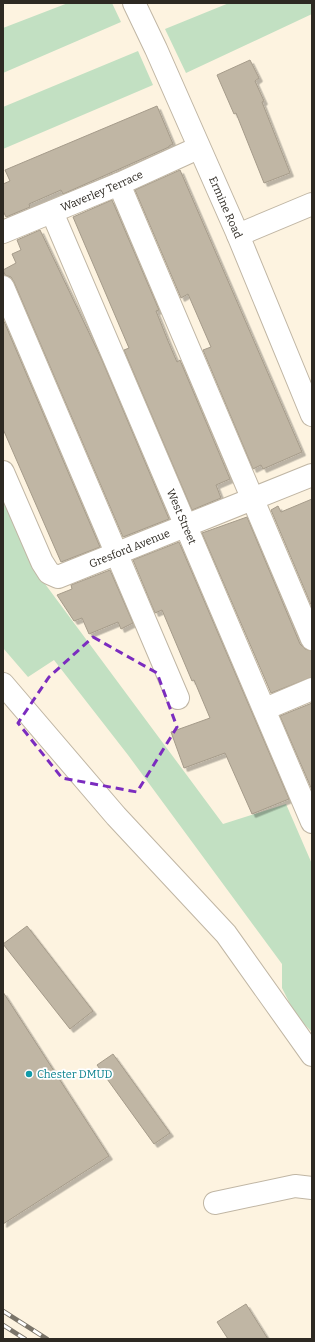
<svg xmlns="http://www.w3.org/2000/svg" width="315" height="1342" font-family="Bitter,serif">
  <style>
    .green { fill: #c2e0c2 }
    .building { fill: #c0b6a4; stroke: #a59b8a; filter: url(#shadow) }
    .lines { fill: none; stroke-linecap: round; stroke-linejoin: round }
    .minor-casing { stroke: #c0b6a4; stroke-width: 24 }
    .minor { stroke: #fff; stroke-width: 22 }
    .rail-casing { stroke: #7a7469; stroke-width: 4.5 }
    .rail { stroke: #fff; stroke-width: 3; stroke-dasharray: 9; stroke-linecap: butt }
    .marked { fill: none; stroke: #7b2cbf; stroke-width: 3; stroke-dasharray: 8 5; stroke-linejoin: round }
    .culture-dot { fill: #0f9aa8; stroke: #fff; stroke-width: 1.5 }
    .labels { text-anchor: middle; stroke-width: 3.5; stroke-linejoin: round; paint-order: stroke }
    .street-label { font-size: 11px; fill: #2d2922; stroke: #fff }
    .culture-label { font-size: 11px; fill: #0d838f; stroke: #fff; text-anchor: start }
  </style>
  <defs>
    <filter id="shadow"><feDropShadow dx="3.5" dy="3.5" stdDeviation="0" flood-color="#0004"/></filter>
  </defs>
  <rect width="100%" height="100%" fill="#fdf3e0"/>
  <path class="green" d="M68,3H112L121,22L3,73V28Z
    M229,3H312V14L186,73L165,29Z
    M138,51L153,85L3,149V107Z
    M3,498L31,565L223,824L286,804L312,864V1032L296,1016L282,988V964L128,755L54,660L28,677L3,648Z"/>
  <path class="building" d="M250,60L259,78L255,81L264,101L262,102L290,173L264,183L236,113L234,114L217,75Z
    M157,106L173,144L169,146V147L63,194L61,190L29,204L30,207L6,217L3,211V184L10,181L5,170Z
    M180,170L302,452L263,469L261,465L253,469L203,350L211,347L188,294L181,298L135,190Z
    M112,200L159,310L156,311L168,341L177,362L180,360L230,479L216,485L221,498L192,510L124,350L129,348L73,217Z
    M40,230L102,360L169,519L123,537L14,282L11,277L5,275L3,270L16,263L12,254L21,250L17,240Z
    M3,319L100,547L61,562L3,429Z
    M312,499V607L271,510L278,506L281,512Z
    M247,517L300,644L305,649L312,651V677L271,693L202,533Z
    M179,542L289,799L252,814L225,753L184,768L171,732L210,718L194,680L192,681L162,610L155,613L133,560Z
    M110,570L133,623L121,629L118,622L89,634L82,618L74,621L57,595L72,589L71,585Z
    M312,703V790L280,716Z
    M27,926L93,1011L70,1029L3,944Z
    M3,992L109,1156L3,1224Z
    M113,1054L170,1133L154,1144L97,1065Z
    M246,1304L268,1339H228L217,1322Z"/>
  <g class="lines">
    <defs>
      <g id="minor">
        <path id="s1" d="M134,3L156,49L238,235L312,415"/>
        <path d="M119,184L312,639"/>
        <path id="s2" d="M52,212L312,822"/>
        <path id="s3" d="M3,232L119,184L198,148"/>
        <path d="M238,235L312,204"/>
        <path d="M3,287L178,698"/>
        <path id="s4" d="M3,472L42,562L49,573L58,577L312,475"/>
        <path d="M3,684L116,816L226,934L312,1055"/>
        <path d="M265,709L312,689"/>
        <path d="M215,1203L295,1186L312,1188"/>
      </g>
    </defs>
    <use href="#minor" class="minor-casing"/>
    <use href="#minor" class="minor"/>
    <defs>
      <path id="rail" d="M3,1311L47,1339
        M3,1325L25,1339"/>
    </defs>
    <use href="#rail" class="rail-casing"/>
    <use href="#rail" class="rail"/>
  </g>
  <path class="marked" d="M93,637L157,673L177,727L137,792L62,778L18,723L49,677Z"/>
  <circle class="culture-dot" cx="29" cy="1074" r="4"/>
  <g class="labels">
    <g class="street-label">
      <text dy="4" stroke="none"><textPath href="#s3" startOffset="107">Waverley Terrace</textPath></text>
      <text dy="4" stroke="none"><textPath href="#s1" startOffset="224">Ermine Road</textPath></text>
      <text dy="4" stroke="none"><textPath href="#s2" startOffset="331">West Street</textPath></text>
      <text dy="4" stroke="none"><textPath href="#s4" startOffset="198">Gresford Avenue</textPath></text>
    </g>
    <g class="culture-label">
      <text x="37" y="1078">Chester DMUD</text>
    </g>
  </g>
  <rect width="315" height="1342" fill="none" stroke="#2d2922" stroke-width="8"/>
</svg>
